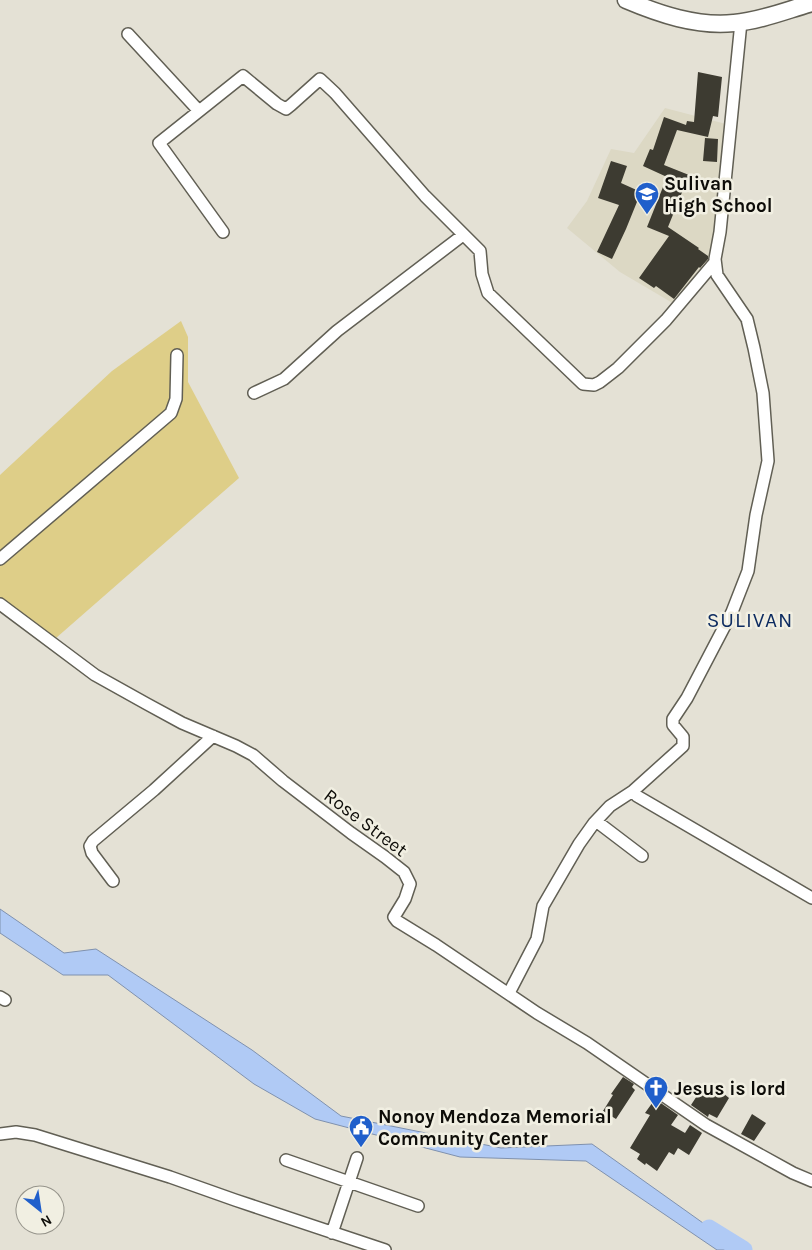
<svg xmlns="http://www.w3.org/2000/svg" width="812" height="1250" font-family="Karla,sans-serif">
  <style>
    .built { fill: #dcd8c4 }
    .green { fill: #dece88 }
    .water { fill: #b0caf5; stroke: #7f91ae }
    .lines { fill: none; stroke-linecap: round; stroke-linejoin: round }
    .river { stroke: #b0caf5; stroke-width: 19 }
    .building { fill: #3d3b31 }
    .street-casing { stroke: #615f54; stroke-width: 14 }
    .secondary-casing { stroke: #615f54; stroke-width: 19 }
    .street { stroke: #fff; stroke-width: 11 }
    .secondary { stroke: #fff; stroke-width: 16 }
    .labels { text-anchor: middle; stroke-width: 5; stroke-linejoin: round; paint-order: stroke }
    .poi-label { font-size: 19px; font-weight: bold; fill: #0d0c08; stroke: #f1efe2; text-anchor: start }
    .street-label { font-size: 19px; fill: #0d0c08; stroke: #f1efe2 }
    .quarter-label { font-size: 21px; letter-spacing: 1px; fill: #0e2c61; stroke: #f1efe2 }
  </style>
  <rect width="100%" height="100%" fill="#e4e1d5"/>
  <path class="built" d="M665,108L726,124L712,262L676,305L620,272L567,228L587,201L611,149L634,153Z"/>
  <path class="green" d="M181,321L188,337V382L239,478L56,638L0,598V565L173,417L172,398L167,411L0,553V475L112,371Z"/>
  <path class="water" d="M0,909L64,953L96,949L252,1050L341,1116L501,1148L592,1144L741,1250H717L586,1161L460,1157L315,1119L254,1084L108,975H63L0,933Z"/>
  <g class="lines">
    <path class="river" d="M709,1229L743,1250"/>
  </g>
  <path class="building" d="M698,72L722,77L718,117L713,116L708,137L677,130L664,165L689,175L668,227L699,248L698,249L708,256V259L700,268L699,267L674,299L656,286L654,288L639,278L669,236L647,227L667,177L643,166L650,149L653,150L664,117L686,125L687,121L694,122Z
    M705,138L718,139L717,162L703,161Z
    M611,161L627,166L621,183L641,192L626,229L612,259L597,252L619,205L598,198Z
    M623,1077L634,1084L632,1087L635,1090L616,1119L603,1111L613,1095L611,1094Z
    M704,1085L720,1096L723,1093L729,1098L717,1118L709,1114L708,1117L691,1105Z
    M655,1099L678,1115L671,1125L685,1133L690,1125L702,1133L689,1155L678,1148L674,1155L669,1152L657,1171L646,1163L645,1165L637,1159L640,1154L630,1148L650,1115L645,1113Z
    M752,1114L766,1123L754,1141L741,1134Z"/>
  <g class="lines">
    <defs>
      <path id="street" d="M128,34L199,111
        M223,232L159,143L243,76L277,104L286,109L291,105L320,79L335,93L425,196L480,251L482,274L488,293L583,384L594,385L600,382L618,368L666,320L715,262
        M254,393L284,379L337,331L463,235
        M0,559L171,413L176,399L177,355
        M0,604L95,675L147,704L182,723L236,746L253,755L283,781L351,833L385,857L404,872L410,884L405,899L394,917L397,921L436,945L537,1013L587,1043L706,1125L793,1173L812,1181
        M633,791L637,796L812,898
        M596,821L642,856
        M113,881L92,853L90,846L93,841L154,790L213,736
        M509,993L537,939L543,906L579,844L594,823L610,806L633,791L683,746V737L673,725V719L687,698L732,612L748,571L756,515L768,461L763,393L754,348L747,319L717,275L715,259L720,232L741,22
        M0,997L5,1000
        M0,1134L16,1132L35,1135L170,1177L235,1200L385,1250
        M286,1160L418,1206
        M332,1233L357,1158"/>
      <path id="secondary" d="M626,0C659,14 697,27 734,23C760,21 787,10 812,3"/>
    </defs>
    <use href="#street" class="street-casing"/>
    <use href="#secondary" class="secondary-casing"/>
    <use href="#street" class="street"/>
    <use href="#secondary" class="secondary"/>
  </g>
  <defs>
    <symbol id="school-pin" viewBox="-11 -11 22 30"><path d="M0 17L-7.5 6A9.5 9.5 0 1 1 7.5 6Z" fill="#205fcb" stroke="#f1efe2"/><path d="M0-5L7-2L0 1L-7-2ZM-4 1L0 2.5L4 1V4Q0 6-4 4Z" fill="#fff"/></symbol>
    <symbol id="church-pin" viewBox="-11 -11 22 30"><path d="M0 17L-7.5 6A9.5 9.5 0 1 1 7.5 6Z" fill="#205fcb" stroke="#f1efe2"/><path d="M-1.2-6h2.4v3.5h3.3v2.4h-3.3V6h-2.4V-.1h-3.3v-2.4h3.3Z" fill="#fff"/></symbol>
    <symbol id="civic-pin" viewBox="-11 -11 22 30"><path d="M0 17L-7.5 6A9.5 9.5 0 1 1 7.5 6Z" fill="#205fcb" stroke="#f1efe2"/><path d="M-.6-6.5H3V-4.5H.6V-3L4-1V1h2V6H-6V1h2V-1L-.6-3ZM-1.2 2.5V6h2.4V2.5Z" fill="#fff"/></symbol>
  </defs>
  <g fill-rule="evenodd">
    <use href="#school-pin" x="633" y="180" width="28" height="38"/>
    <use href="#church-pin" x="642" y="1074" width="28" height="38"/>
    <use href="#civic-pin" x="347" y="1113" width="28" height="38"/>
  </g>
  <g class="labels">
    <g class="poi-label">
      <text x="664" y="190">Sulivan<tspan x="664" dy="22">High School</tspan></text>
      <text x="674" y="1095">Jesus is lord</text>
      <text x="378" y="1123">Nonoy Mendoza Memorial<tspan x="378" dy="22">Community Center</tspan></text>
    </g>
    <g class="street-label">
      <text transform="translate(366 822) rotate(37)" y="7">Rose Street</text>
    </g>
    <g class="quarter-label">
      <text x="750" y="627">SULIVAN</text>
    </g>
  </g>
  <g transform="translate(40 1210) rotate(150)"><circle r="24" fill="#f1efe2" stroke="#96948b"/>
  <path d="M0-4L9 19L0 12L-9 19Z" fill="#205fcb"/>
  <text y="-8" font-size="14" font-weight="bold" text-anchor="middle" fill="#0d0c08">N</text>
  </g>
</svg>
